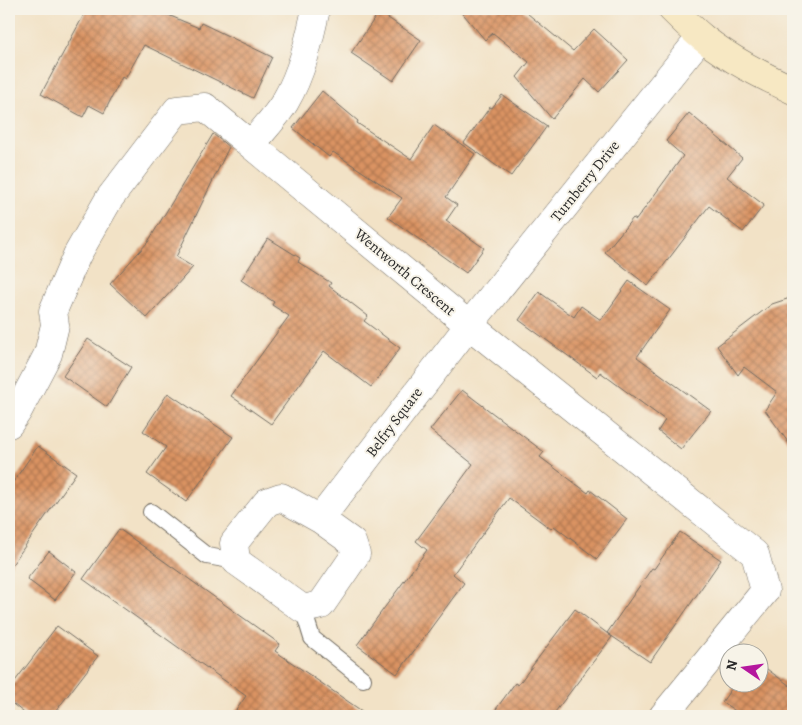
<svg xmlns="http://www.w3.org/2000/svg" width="802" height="725" font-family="Alegreya,serif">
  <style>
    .building { fill: url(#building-cross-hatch) }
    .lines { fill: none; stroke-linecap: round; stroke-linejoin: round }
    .lane-casing { stroke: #716b61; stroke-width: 18 }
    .street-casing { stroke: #716b61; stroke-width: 29 }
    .secondary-casing { stroke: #716b61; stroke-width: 29 }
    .lane { stroke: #fff; stroke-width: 16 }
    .street { stroke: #fff; stroke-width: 28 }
    .secondary { stroke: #f7e8c3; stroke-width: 28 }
    .labels { text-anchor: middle; stroke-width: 4; stroke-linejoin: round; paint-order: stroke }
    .street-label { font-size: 15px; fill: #2b2b2b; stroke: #f7f3e8 }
  </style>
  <defs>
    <pattern id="building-cross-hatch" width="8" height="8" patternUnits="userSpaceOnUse" patternTransform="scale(1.25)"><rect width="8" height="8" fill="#da9362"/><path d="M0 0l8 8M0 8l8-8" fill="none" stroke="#b17851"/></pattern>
  </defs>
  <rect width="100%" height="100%" fill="#f7f3e8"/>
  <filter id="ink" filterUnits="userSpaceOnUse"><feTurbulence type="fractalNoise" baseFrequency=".02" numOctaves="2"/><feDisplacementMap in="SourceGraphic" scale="10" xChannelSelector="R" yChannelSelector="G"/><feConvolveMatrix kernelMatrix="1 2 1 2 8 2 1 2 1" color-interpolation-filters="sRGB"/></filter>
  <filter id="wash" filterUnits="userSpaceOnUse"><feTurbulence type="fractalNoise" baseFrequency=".0096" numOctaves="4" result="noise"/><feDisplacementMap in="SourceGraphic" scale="20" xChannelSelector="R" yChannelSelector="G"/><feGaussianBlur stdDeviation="1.12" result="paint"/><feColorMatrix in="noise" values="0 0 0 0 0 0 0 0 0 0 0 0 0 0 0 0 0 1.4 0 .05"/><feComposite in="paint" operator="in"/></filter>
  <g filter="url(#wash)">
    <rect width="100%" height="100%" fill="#f2e2c6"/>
    <g id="blocks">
      <path class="building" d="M87,9H154L199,28L201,23L272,57L253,98L144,45L125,79L122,77L104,113L89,105L83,117L41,94Z
        M459,9H522L573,51L594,29L628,60L599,92L585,79L552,119L517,77L529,62L493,33L485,40Z
        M379,12L421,40L393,81L351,53Z
        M322,91L358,121L357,123L411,159L434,125L475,154L446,197L457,205L446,221L484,248L466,273L388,217L402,198L333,152L329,157L293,128Z
        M502,95L547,126L511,176L464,143L490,107L492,108Z
        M689,113L742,158L727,177L764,205L743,232L709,206L648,286L605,252L633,218L636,220L683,156L666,141Z
        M213,134L229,147L176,257L193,267L147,318L110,284L148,242Z
        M268,238L300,258L298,262L331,283L329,286L368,316L364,321L400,348L371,387L324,351L271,424L231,396L289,316L272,305L274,302L241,280Z
        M629,281L670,310L637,357L711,411L681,449L658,431L665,420L600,372L597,377L519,320L539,292L574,317L581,306L601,320Z
        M793,297V449L765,410L777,392L744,367L738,375L717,346L772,304Z
        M88,339L131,367L107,407L63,376Z
        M462,390L544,452L540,457L588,493L590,490L627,519L597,559L554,526L551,529L509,498L453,574L464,583L397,674L357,645L427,550L416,541L473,464L430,430Z
        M168,393L233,437L186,502L147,474L166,447L143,431Z
        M38,446L76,473L9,569V488Z
        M119,529L280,644L275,651L369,716H232L246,696L83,579Z
        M680,532L721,560L650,662L607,633L652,568L654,569Z
        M49,551L76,572L55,600L27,579Z
        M575,609L612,637L552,716H491L515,683L518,685Z
        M57,626L98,656L52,716H28L9,701V689Z
        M760,664L793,688V716H743L722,702L736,682H760Z"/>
    </g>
  </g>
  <g filter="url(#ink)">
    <use href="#blocks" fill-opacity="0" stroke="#716b61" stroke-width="1"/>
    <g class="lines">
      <defs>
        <path id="lane" d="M151,512L207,556L236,561
          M303,609L312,638L363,679"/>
        <path id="street" d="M251,145C262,131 276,117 285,102C302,73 309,41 316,9
          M9,424L18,411L48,354L55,325L53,311L77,255L109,199L177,110L205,107L469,325L755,554L765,591L663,716
          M281,497L320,519L352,542L356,554L321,605L303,609L236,561L234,543L267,502Z
          M320,519L469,325L701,37"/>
        <path id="secondary" d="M672,9C682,19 692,29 703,38C731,60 761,75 793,90"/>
      </defs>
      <use href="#lane" class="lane-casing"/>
      <use href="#street" class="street-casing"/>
      <use href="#secondary" class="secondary-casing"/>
      <use href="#lane" class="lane"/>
      <use href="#street" class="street"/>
      <use href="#secondary" class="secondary"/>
    </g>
  </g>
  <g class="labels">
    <g class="street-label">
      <text transform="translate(585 181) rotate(-51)" y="5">Turnberry Drive</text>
      <text transform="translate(405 272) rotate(40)" y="5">Wentworth Crescent</text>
      <text transform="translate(394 422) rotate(-53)" y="5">Belfry Square</text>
    </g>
  </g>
  <rect width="802" height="725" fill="none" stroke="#f7f3e8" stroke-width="30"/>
  <g transform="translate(744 668) rotate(283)"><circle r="24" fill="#f7f3e8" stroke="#a5a39c"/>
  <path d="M0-4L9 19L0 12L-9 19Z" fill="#b5179e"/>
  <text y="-8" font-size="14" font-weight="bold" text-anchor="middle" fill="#2b2b2b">N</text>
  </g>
</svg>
